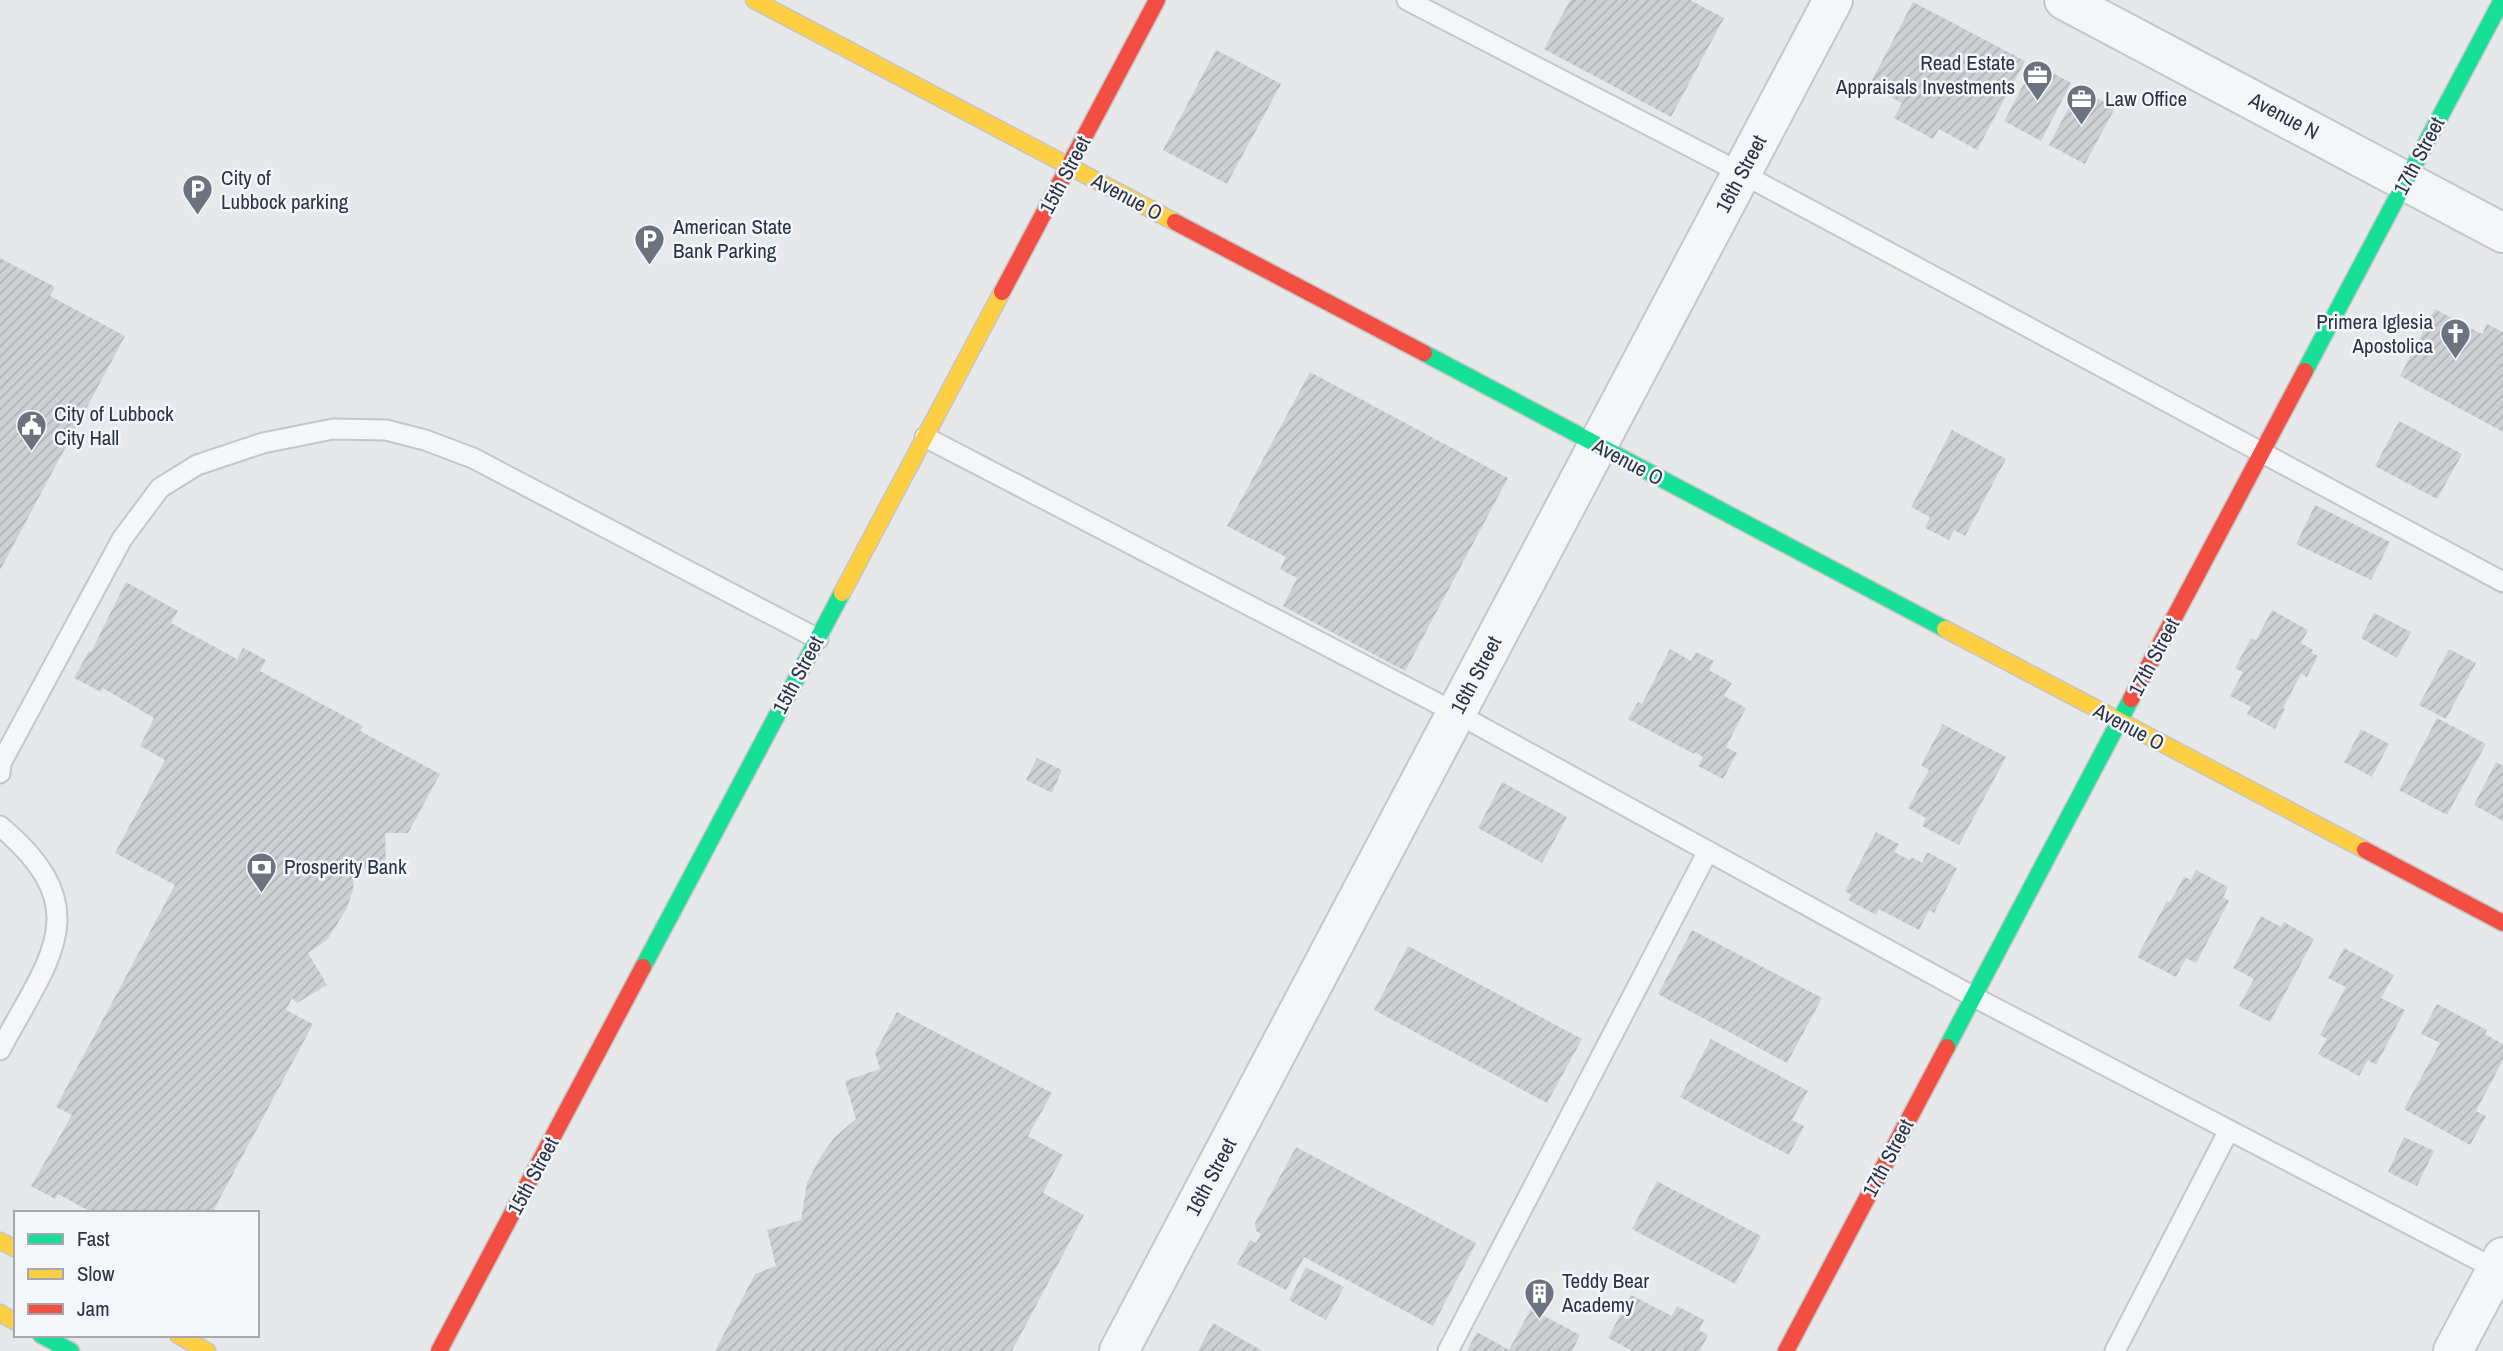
<svg xmlns="http://www.w3.org/2000/svg" width="2503" height="1351" font-family="'Archivo Narrow',sans-serif">
  <style>
    .building { fill: url(#building-hatch) }
    .lines { fill: none; stroke-linecap: round; stroke-linejoin: round }
    .lane-casing { stroke: #c4c6c8; stroke-width: 23 }
    .street-casing { stroke: #c4c6c8; stroke-width: 42 }
    .fast-casing { stroke: #c4c6c8; stroke-width: 19 }
    .slow-casing { stroke: #c4c6c8; stroke-width: 19 }
    .jam-casing { stroke: #c4c6c8; stroke-width: 19 }
    .lane { stroke: #f5f6f7; stroke-width: 19 }
    .street { stroke: #f5f6f7; stroke-width: 38 }
    .fast { stroke: #16e098; stroke-width: 16 }
    .slow { stroke: #ffcf43; stroke-width: 16 }
    .jam { stroke: #f24e42; stroke-width: 16 }
    .labels { text-anchor: middle; stroke-width: 5; stroke-linejoin: round; paint-order: stroke }
    .poi-label { font-size: 21px; fill: #2b3445; stroke: #f4f6f9; text-anchor: start }
    .street-label { font-size: 21px; fill: #2b3445; stroke: #f4f6f9 }
  </style>
  <defs>
    <pattern id="building-hatch" width="6" height="6" patternUnits="userSpaceOnUse" patternTransform="scale(1.75)"><rect width="6" height="6" fill="#ced0d3"/><path d="M-1 1l2-2M0 6l6-6M5 7l2-2" fill="none" stroke="#b1b3b6"/></pattern>
  </defs>
  <rect width="100%" height="100%" fill="#e6e8ea"/>
  <path class="building" d="M1570,0H1690L1724,18L1671,117L1544,49Z
    M1913,2L2025,61L1977,150L1939,129L1933,139L1894,118L1902,103L1869,86Z
    M1216,50L1281,84L1227,184L1163,150Z
    M2035,63L2071,83L2041,141L2004,121Z
    M2079,88L2115,108L2085,164L2049,145Z
    M0,258L55,287L50,296L125,336L0,570Z
    M2435,309L2482,334L2487,324L2503,332V432L2400,376Z
    M1310,372L1508,478L1405,671L1283,606L1297,578L1280,569L1286,557L1227,526Z
    M2399,421L2462,454L2437,499L2375,466Z
    M1952,430L2006,459L1965,536L1954,530L1949,540L1925,528L1930,517L1911,507Z
    M2315,505L2390,542L2371,580L2296,544Z
    M126,582L178,611L171,623L237,659L243,648L266,660L260,671L363,726L360,731L440,774L408,833H385L386,868L354,869L353,890L347,908L327,940L308,953L327,985L297,1003L292,998L286,1010L313,1024L212,1213H93L58,1194L55,1199L31,1186L72,1115L56,1107L175,885L115,853L165,760L140,746L154,718L103,688L101,692L74,678L89,651L91,652Z
    M2272,610L2308,630L2301,643L2313,650L2312,653L2318,656L2307,677L2301,674L2283,708L2285,709L2275,729L2247,714L2251,707L2230,696L2243,672L2235,668L2251,638L2256,640Z
    M2374,613L2411,632L2397,658L2361,638Z
    M1670,649L1691,661L1696,652L1714,661L1709,670L1732,683L1724,696L1746,708L1726,747L1737,753L1723,779L1698,766L1703,757L1695,752L1694,754L1628,719L1638,702L1642,704Z
    M2449,649L2476,663L2446,719L2419,705Z
    M2437,718L2486,744L2447,815L2399,790Z
    M1943,724L2006,757L1959,845L1922,826L1926,818L1908,808L1929,770L1921,765Z
    M2361,729L2389,744L2372,777L2344,762Z
    M1037,758L1062,770L1052,793L1026,780Z
    M2496,762L2503,766V821L2474,805Z
    M1502,782L1567,817L1542,863L1478,828Z
    M1876,832L1899,844L1894,852L1910,860L1911,857L1922,863L1927,852L1957,868L1934,913L1929,910L1919,930L1879,909L1876,915L1848,900L1851,895L1845,891Z
    M2196,870L2228,887L2223,897L2229,901L2196,963L2186,958L2176,977L2137,957L2167,901L2170,902L2184,877L2191,880Z
    M2261,916L2281,927L2284,922L2314,939L2270,1022L2239,1006L2254,979L2233,968Z
    M1692,930L1822,998L1787,1063L1658,994Z
    M1408,946L1582,1039L1547,1103L1374,1010Z
    M2344,948L2394,975L2381,998L2405,1010L2376,1065L2368,1060L2359,1076L2318,1054L2327,1039L2320,1035L2346,987L2328,978Z
    M2437,1004L2487,1030L2485,1034L2503,1044V1060L2476,1111L2486,1116L2470,1145L2404,1109L2440,1043L2421,1034Z
    M897,1012L1052,1093L1028,1136L1063,1155L1043,1193L1084,1215L1012,1351H715L755,1274L776,1266L767,1230L801,1220L807,1183L821,1156L834,1138L856,1119L845,1081L880,1069L875,1053Z
    M1711,1039L1808,1091L1792,1120L1804,1126L1789,1155L1680,1097Z
    M2404,1137L2434,1151L2417,1186L2388,1172Z
    M1296,1147L1476,1243L1433,1326L1304,1257L1286,1290L1237,1264L1250,1240L1256,1243L1261,1234L1256,1231L1255,1223Z
    M1657,1181L1761,1236L1735,1284L1632,1229Z
    M1306,1267L1344,1287L1326,1320L1289,1300Z
    M1631,1295L1672,1316L1677,1306L1704,1320L1699,1330L1708,1335L1700,1351H1632L1608,1338Z
    M1531,1309L1580,1335L1572,1351H1467L1477,1332L1509,1350Z
    M1213,1323L1263,1351H1198Z"/>
  <g class="lines">
    <defs>
      <path id="lane" d="M1407,0L1741,173L2503,582
        M925,437L1456,713L1974,997L2501,1272
        M0,773L1,763L122,539L160,488L197,465L263,443L333,429L386,430L425,440L473,458L818,639
        M0,826C99,909 49,958 0,1050
        M1448,1351L1708,851
        M2115,1351L2229,1130"/>
      <path id="street" d="M2064,0L2503,233
        M1119,1351L1833,0
        M2453,1351L2503,1257"/>
      <path id="fast" d="M1424,353L1945,629
        M2305,371L2502,0
        M643,967L842,593
        M1947,1047L2131,699
        M41,1335L71,1351"/>
      <path id="slow" d="M754,0L1175,222
        M842,593L1002,292
        M1945,629L2365,850
        M0,1241L16,1249
        M0,1313L16,1322
        M178,1335L207,1351"/>
      <path id="jam" d="M1175,222L1424,353
        M1002,292L1157,0
        M2131,699L2305,371
        M2365,850L2503,923
        M439,1351L643,967
        M1786,1351L1947,1047"/>
    </defs>
    <use href="#lane" class="lane-casing"/>
    <use href="#street" class="street-casing"/>
    <use href="#fast" class="fast-casing"/>
    <use href="#slow" class="slow-casing"/>
    <use href="#jam" class="jam-casing"/>
    <use href="#lane" class="lane"/>
    <use href="#street" class="street"/>
    <use href="#fast" class="fast"/>
    <use href="#slow" class="slow"/>
    <use href="#jam" class="jam"/>
  </g>
  <defs>
    <symbol id="office-pin" viewBox="-11 -11 22 30"><path d="M0 17L-7.5 6A9.5 9.5 0 1 1 7.5 6Z" fill="#6c737f" stroke="#f4f6f9"/><path d="M-6-3h4V-5.5h4V-3h4V5H-6ZM-1-4.5V-3h2v-1.5ZM-6 0V1H6V0Z" fill="#fff"/></symbol>
    <symbol id="parking-pin" viewBox="-11 -11 22 30"><path d="M0 17L-7.5 6A9.5 9.5 0 1 1 7.5 6Z" fill="#6c737f" stroke="#f4f6f9"/><path d="M-3.5-5.5H1a3.5 3.5 0 0 1 0 7H-1V5.5H-3.5ZM-1-3.4V-.6H.8a1.4 1.4 0 0 0 0-2.8Z" fill="#fff"/></symbol>
    <symbol id="church-pin" viewBox="-11 -11 22 30"><path d="M0 17L-7.5 6A9.5 9.5 0 1 1 7.5 6Z" fill="#6c737f" stroke="#f4f6f9"/><path d="M-1.2-6h2.4v3.5h3.3v2.4h-3.3V6h-2.4V-.1h-3.3v-2.4h3.3Z" fill="#fff"/></symbol>
    <symbol id="civic-pin" viewBox="-11 -11 22 30"><path d="M0 17L-7.5 6A9.5 9.5 0 1 1 7.5 6Z" fill="#6c737f" stroke="#f4f6f9"/><path d="M-.6-6.5H3V-4.5H.6V-3L4-1V1h2V6H-6V1h2V-1L-.6-3ZM-1.2 2.5V6h2.4V2.5Z" fill="#fff"/></symbol>
    <symbol id="bank-pin" viewBox="-11 -11 22 30"><path d="M0 17L-7.5 6A9.5 9.5 0 1 1 7.5 6Z" fill="#6c737f" stroke="#f4f6f9"/><path d="M-6-4H6V4H-6ZM0-2.3a2.3 2.3 0 1 0 0 4.6a2.3 2.3 0 1 0 0-4.6Z" fill="#fff"/></symbol>
    <symbol id="building-pin" viewBox="-11 -11 22 30"><path d="M0 17L-7.5 6A9.5 9.5 0 1 1 7.5 6Z" fill="#6c737f" stroke="#f4f6f9"/><path d="M-4-6H4V6H1V3H-1V6H-4ZM-2.5-4.3h1.7v1.8h-1.7ZM.8-4.3h1.7v1.8H.8ZM-2.5-1h1.7V.8h-1.7ZM.8-1h1.7V.8H.8Z" fill="#fff"/></symbol>
  </defs>
  <g fill-rule="evenodd">
    <use href="#office-pin" x="2020" y="58" width="35" height="47"/>
    <use href="#office-pin" x="2064" y="82" width="35" height="47"/>
    <use href="#parking-pin" x="180" y="172" width="35" height="47"/>
    <use href="#parking-pin" x="632" y="222" width="35" height="47"/>
    <use href="#church-pin" x="2438" y="316" width="35" height="47"/>
    <use href="#civic-pin" x="14" y="408" width="35" height="47"/>
    <use href="#bank-pin" x="244" y="850" width="35" height="47"/>
    <use href="#building-pin" x="1522" y="1276" width="35" height="47"/>
  </g>
  <g class="labels">
    <g class="poi-label">
      <text x="2015" y="70" text-anchor="end">Read Estate<tspan x="2015" dy="24">Appraisals Investments</tspan></text>
      <text x="2105" y="106">Law Office</text>
      <text x="221" y="185">City of<tspan x="221" dy="24">Lubbock parking</tspan></text>
      <text x="673" y="234">American State<tspan x="673" dy="24">Bank Parking</tspan></text>
      <text x="2433" y="329" text-anchor="end">Primera Iglesia<tspan x="2433" dy="24">Apostolica</tspan></text>
      <text x="54" y="421">City of Lubbock<tspan x="54" dy="24">City Hall</tspan></text>
      <text x="284" y="874">Prosperity Bank</text>
      <text x="1562" y="1288">Teddy Bear<tspan x="1562" dy="24">Academy</tspan></text>
    </g>
    <g class="street-label">
      <text transform="translate(2284 116) rotate(28)" y="7">Avenue N</text>
      <text transform="translate(2419 156) rotate(-62)" y="7">17th Street</text>
      <text transform="translate(1741 174) rotate(-62)" y="7">16th Street</text>
      <text transform="translate(1065 175) rotate(-62)" y="7">15th Street</text>
      <text transform="translate(1127 197) rotate(28)" y="7">Avenue O</text>
      <text transform="translate(1628 462) rotate(28)" y="7">Avenue O</text>
      <text transform="translate(2154 657) rotate(-62)" y="7">17th Street</text>
      <text transform="translate(798 675) rotate(-62)" y="7">15th Street</text>
      <text transform="translate(1476 675) rotate(-62)" y="7">16th Street</text>
      <text transform="translate(2129 727) rotate(28)" y="7">Avenue O</text>
      <text transform="translate(1888 1158) rotate(-62)" y="7">17th Street</text>
      <text transform="translate(533 1176) rotate(-62)" y="7">15th Street</text>
      <text transform="translate(1211 1177) rotate(-62)" y="7">16th Street</text>
    </g>
  </g>
  <rect x="14" y="1211" width="245" height="126" fill="#f4f6f9" stroke="#a4a8b1" stroke-width="2"/>
  <rect x="28" y="1234" width="35" height="10" fill="#16e098" stroke="#a4a8b1" stroke-width="2"/>
  <text x="77" y="1246" font-size="21" fill="#2b3445">Fast</text>
  <rect x="28" y="1269" width="35" height="10" fill="#ffcf43" stroke="#a4a8b1" stroke-width="2"/>
  <text x="77" y="1281" font-size="21" fill="#2b3445">Slow</text>
  <rect x="28" y="1304" width="35" height="10" fill="#f24e42" stroke="#a4a8b1" stroke-width="2"/>
  <text x="77" y="1316" font-size="21" fill="#2b3445">Jam</text>
</svg>
